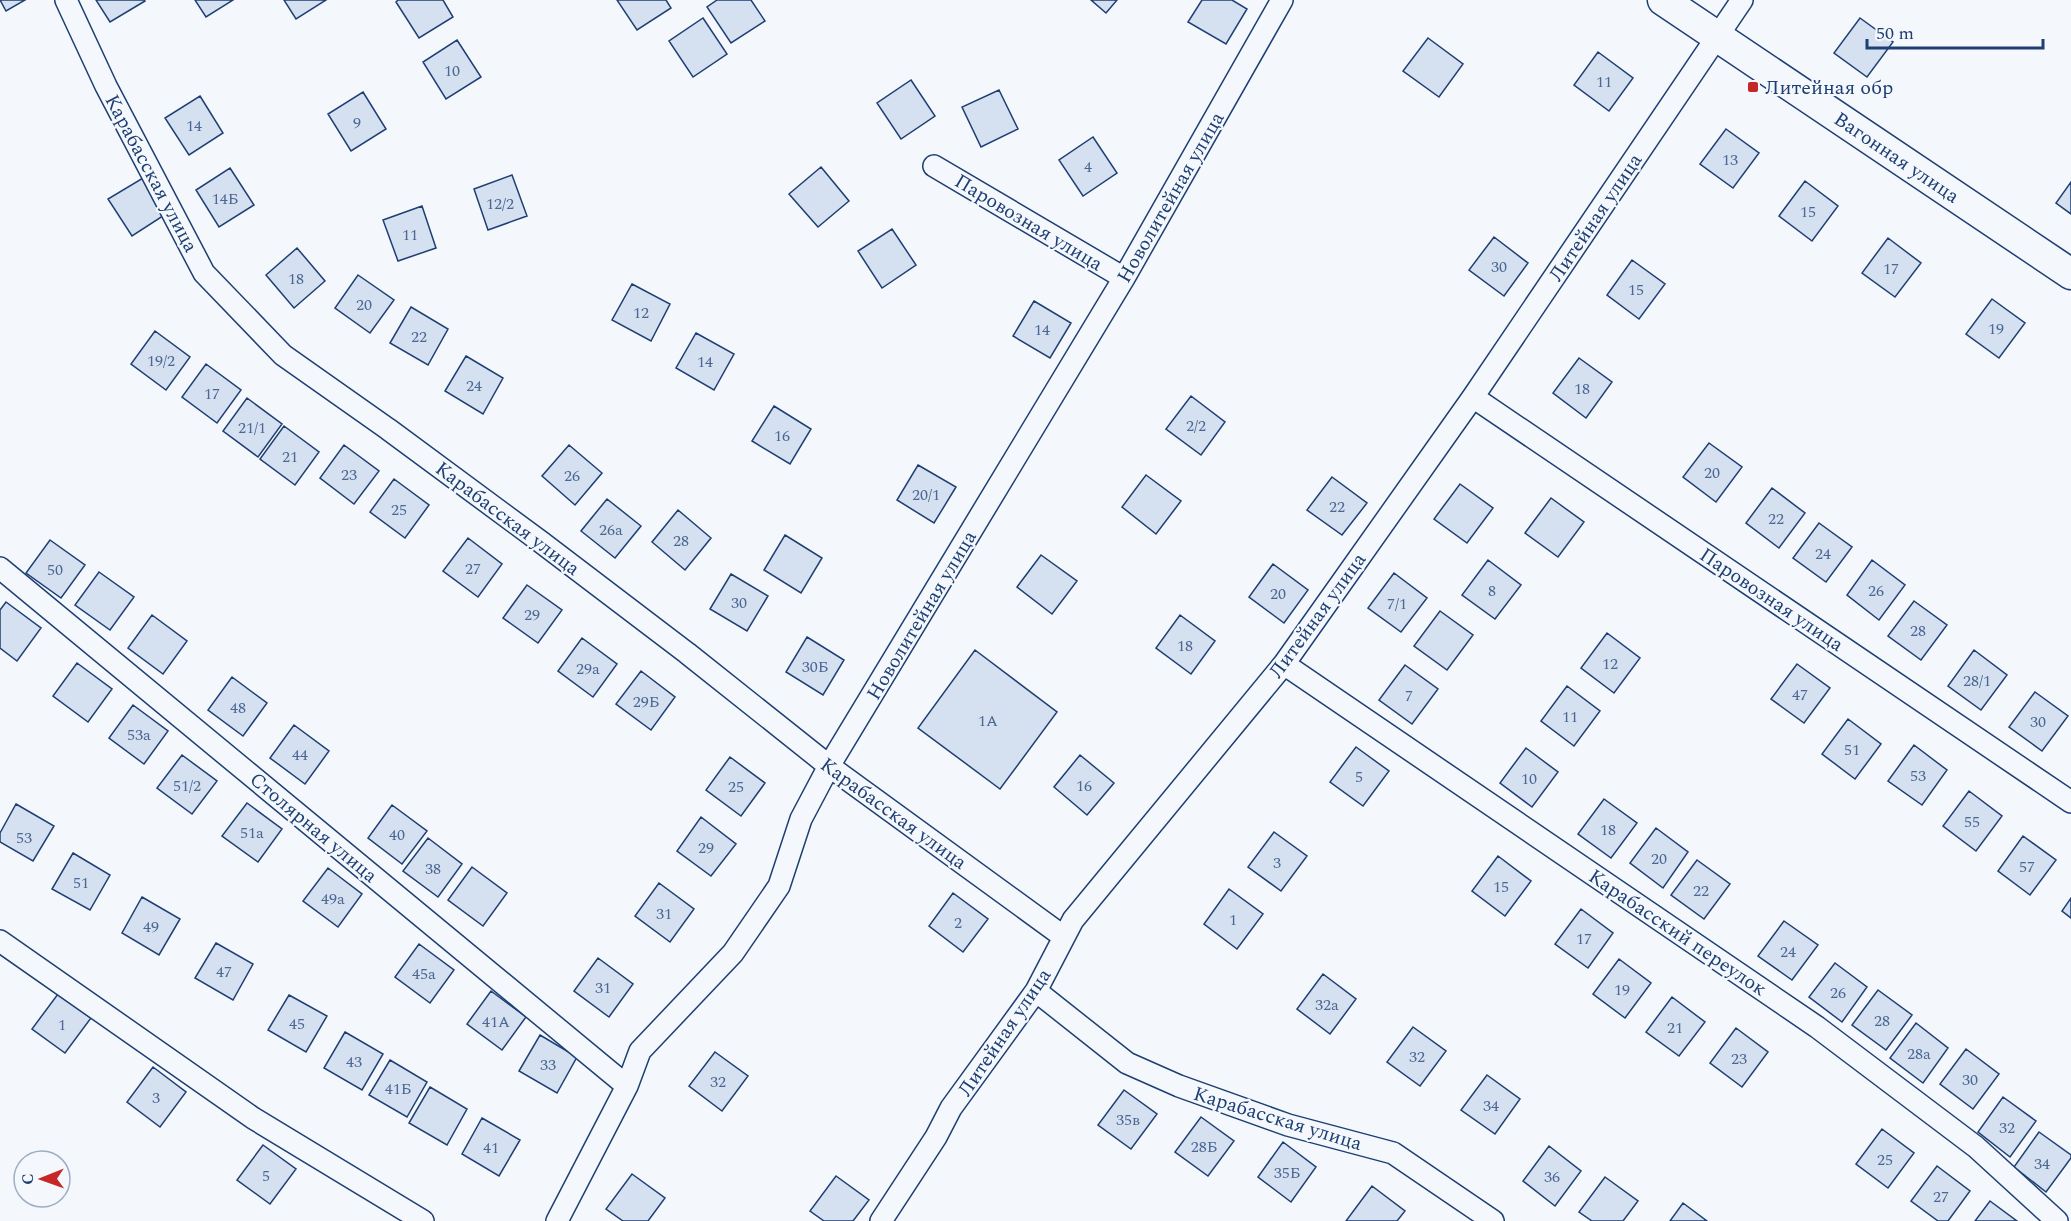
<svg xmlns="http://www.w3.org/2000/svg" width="2071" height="1221" font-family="Spectral,serif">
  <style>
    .building { fill: #d5e0f0; stroke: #1d3f73; stroke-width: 1.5 }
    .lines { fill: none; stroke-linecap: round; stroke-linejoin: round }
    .street-casing { stroke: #1d3f73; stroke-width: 24 }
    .secondary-casing { stroke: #1d3f73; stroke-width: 33 }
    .street { stroke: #f4f7fb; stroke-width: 21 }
    .secondary { stroke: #f4f7fb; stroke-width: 30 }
    .poi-dot { fill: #c62828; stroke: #f4f7fb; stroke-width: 2 }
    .labels { text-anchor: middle; stroke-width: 4.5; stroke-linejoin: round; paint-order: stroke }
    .number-label { font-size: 16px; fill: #4b6792 }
    .poi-label { font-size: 20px; fill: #1d3f73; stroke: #f4f7fb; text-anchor: start }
    .street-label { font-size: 20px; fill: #1d3f73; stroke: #f4f7fb }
  </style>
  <rect width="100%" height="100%" fill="#f4f7fb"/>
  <path class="building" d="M0,0H25L6,11Z
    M96,0H144L145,1L110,22Z
    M195,0H233L206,17Z
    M284,0H326L296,19Z
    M398,0H443L453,17L419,38L396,2Z
    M617,0H666L671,8L637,30Z
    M717,0H751L765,21L731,43L707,7Z
    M1091,0H1117L1106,13Z
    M1202,0H1232L1247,9L1226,44L1188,22Z
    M703,18L727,54L693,77L669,41Z
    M1860,18L1893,42L1867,77L1834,53Z
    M1428,38L1463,64L1439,97L1403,71Z
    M457,40L481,77L446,99L423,62Z
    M1598,52L1633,78L1609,111L1574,85Z
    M911,80L935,116L901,139L877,103Z
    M999,90L1018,129L981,147L962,107Z
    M363,92L386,129L351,151L328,114Z
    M200,96L223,133L189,155L165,118Z
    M1726,129L1759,153L1733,188L1700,164Z
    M1093,137L1117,173L1083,196L1059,160Z
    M821,167L849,201L818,227L789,194Z
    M230,168L254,205L219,227L196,190Z
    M512,175L527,216L488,230L474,189Z
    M143,178L166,214L132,236L108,199Z
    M1805,181L1838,206L1812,241L1779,216Z
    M2071,182V214L2056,203Z
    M422,206L436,248L398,261L383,220Z
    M892,229L916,265L882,288L858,251Z
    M1494,237L1528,263L1504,296L1469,270Z
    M1888,238L1921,263L1895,297L1862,273Z
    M297,248L325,281L294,308L266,275Z
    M1632,260L1665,284L1639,319L1607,295Z
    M358,275L394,300L370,333L335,308Z
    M632,284L670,304L651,341L612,320Z
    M1992,299L2025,323L1999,358L1966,334Z
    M1034,301L1071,323L1050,358L1013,336Z
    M411,307L448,329L428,365L390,343Z
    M155,331L190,357L166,390L131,364Z
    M696,333L734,354L714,390L676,368Z
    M466,356L503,378L483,414L445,391Z
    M1579,358L1612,382L1586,418L1553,393Z
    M206,364L241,390L217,423L182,397Z
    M1191,396L1225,422L1201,455L1166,429Z
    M247,398L282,424L258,457L223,431Z
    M774,406L811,429L790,464L752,441Z
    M284,426L319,452L295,485L260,459Z
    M1709,443L1742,467L1716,502L1683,477Z
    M344,445L379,471L354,504L320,478Z
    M569,445L602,473L575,505L542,476Z
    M918,465L956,487L934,523L897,500Z
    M1146,475L1181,501L1156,534L1122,507Z
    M1332,477L1367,503L1342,535L1307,510Z
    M394,479L429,505L405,538L370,512Z
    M1460,484L1493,508L1467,543L1434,519Z
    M1772,488L1805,513L1779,548L1746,523Z
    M1551,498L1584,522L1558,557L1525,533Z
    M607,499L641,526L615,558L581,531Z
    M678,510L711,538L685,570L652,542Z
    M1819,523L1852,547L1826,582L1793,558Z
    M785,535L822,558L801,593L764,570Z
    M468,538L502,564L478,597L443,571Z
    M50,540L85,565L61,598L26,573Z
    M1041,555L1077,581L1052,614L1017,587Z
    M1488,560L1521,585L1495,619L1462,595Z
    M1872,560L1905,585L1879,620L1847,595Z
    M1273,564L1308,590L1284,623L1249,597Z
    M99,572L134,597L110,630L75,605Z
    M1394,573L1427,598L1401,632L1368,608Z
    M731,574L768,596L747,631L710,609Z
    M527,585L562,610L538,643L503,618Z
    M1914,601L1947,625L1921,660L1888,636Z
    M6,602L41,628L17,661L0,648V610Z
    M1440,611L1473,635L1447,670L1414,646Z
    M152,615L187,641L163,674L128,648Z
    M1180,615L1215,641L1191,674L1156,648Z
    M1607,633L1640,658L1614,693L1581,668Z
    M807,637L844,660L823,695L786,672Z
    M582,638L617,664L593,697L558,671Z
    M975,650L1057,712L1000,789L918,728Z
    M1974,650L2007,675L1981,710L1948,686Z
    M77,663L112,689L88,722L53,696Z
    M1797,664L1830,688L1804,723L1771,699Z
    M1405,665L1438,689L1412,724L1379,700Z
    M641,671L675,697L651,730L616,704Z
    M232,677L267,703L243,736L208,710Z
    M1567,686L1600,711L1574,746L1541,721Z
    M2035,692L2068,716L2042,751L2009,727Z
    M133,705L168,731L144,764L109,738Z
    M1848,719L1881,744L1855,779L1822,754Z
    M294,725L329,751L305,784L270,758Z
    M1914,745L1947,770L1922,805L1888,781Z
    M1356,747L1389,771L1363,806L1330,782Z
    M1526,748L1558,772L1532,807L1500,783Z
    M182,755L217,781L192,814L157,788Z
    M1080,755L1114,783L1087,815L1054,787Z
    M730,757L765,783L741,816L706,790Z
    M1969,791L2002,816L1976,851L1943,826Z
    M1604,799L1637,823L1611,858L1578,834Z
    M247,803L282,829L258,862L222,836Z
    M16,804L54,826L33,861L0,842V833Z
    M392,805L427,831L402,864L368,838Z
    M701,817L736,844L711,876L677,851Z
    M1656,828L1688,852L1663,888L1630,863Z
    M1274,832L1307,856L1281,891L1248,867Z
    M2023,836L2056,860L2030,895L1998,871Z
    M428,838L462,864L438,897L403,871Z
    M73,853L110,875L90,910L52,889Z
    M1498,856L1531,881L1505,916L1472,891Z
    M1697,860L1730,884L1704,919L1671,895Z
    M472,867L507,893L483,926L448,900Z
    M328,868L362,894L338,927L303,901Z
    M659,883L694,909L670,942L635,916Z
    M1229,889L1263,914L1237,949L1204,924Z
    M953,893L988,919L963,952L929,926Z
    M142,897L180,919L159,955L122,933Z
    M2071,898V918L2062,911Z
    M1581,909L1613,933L1588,968L1555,944Z
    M1784,921L1818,945L1792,980L1758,956Z
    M216,943L253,964L233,1000L195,978Z
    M419,944L454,970L430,1003L395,977Z
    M598,958L633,984L609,1017L574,991Z
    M1619,959L1651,983L1625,1018L1593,994Z
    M1835,963L1867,987L1842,1022L1809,997Z
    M1323,974L1356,999L1330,1034L1297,1009Z
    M1878,990L1912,1015L1886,1050L1852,1025Z
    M491,991L526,1017L502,1050L467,1024Z
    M58,994L91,1018L65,1053L32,1029Z
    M289,995L327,1016L306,1052L268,1030Z
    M1672,997L1705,1022L1679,1056L1646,1032Z
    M1916,1023L1948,1048L1923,1083L1890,1058Z
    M1413,1027L1446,1051L1420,1086L1387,1062Z
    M1736,1028L1768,1052L1742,1087L1710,1063Z
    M345,1032L383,1054L362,1090L324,1068Z
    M540,1035L577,1057L557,1093L519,1071Z
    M1966,1049L1999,1074L1973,1109L1940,1084Z
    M715,1052L748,1076L722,1111L689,1086Z
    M390,1060L427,1082L407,1117L369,1095Z
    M153,1067L186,1092L160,1127L127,1102Z
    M1487,1075L1520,1099L1495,1134L1461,1110Z
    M430,1087L467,1109L447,1145L409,1123Z
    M1124,1090L1157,1114L1131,1149L1098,1125Z
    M2003,1097L2036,1121L2010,1157L1978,1132Z
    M1201,1117L1234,1141L1208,1176L1175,1152Z
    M482,1118L520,1140L499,1176L462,1154Z
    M1882,1129L1914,1153L1888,1188L1856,1164Z
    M2039,1132L2071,1155V1158L2046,1192L2014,1167Z
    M1283,1142L1316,1167L1291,1202L1258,1177Z
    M263,1145L296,1169L270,1204L237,1180Z
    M1549,1146L1581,1171L1555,1206L1523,1181Z
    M1937,1166L1970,1191L1948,1221H1938L1911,1201Z
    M632,1174L665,1198L648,1221H623L606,1209Z
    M836,1176L869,1200L853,1221H824L810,1211Z
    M1605,1177L1638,1201L1623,1221H1592L1579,1212Z
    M1372,1186L1405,1211L1397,1221H1346Z
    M1990,1201L2017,1221H1975Z
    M1683,1203L1707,1221H1670Z"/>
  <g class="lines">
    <defs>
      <path id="street" d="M66,0L106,86L204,273L283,355L388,429L541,542L687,653L829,766L1064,937
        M934,166L1124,278
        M1473,397L2071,802
        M0,568L627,1086
        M1284,664L1817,1027L1976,1147L2057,1221
        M0,941L253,1118L423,1221
        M1036,991L1127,1063L1179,1086L1288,1125L1393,1153L1493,1221
        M557,1221L627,1086L640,1051L733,953L779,886L801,819L829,766L1124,278L1282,0
        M881,1221L936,1137L951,1108L1036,991L1073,920L1284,664L1473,397L1742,0"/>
      <path id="secondary" d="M1663,0L2071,274"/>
    </defs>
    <use href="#street" class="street-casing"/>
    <use href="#secondary" class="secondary-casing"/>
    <use href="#street" class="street"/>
    <use href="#secondary" class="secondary"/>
  </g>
  <rect class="poi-dot" x="1747" y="81" width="12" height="12" rx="3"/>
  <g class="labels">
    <g class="number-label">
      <text x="452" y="76">10</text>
      <text x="1604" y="87">11</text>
      <text x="357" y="128">9</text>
      <text x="194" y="131">14</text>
      <text x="1730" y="165">13</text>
      <text x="1088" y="172">4</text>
      <text x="225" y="204">14Б</text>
      <text x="500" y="209">12/2</text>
      <text x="1808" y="217">15</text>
      <text x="410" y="240">11</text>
      <text x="1499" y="272">30</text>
      <text x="1891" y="274">17</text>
      <text x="296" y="284">18</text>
      <text x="1636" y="295">15</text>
      <text x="364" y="310">20</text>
      <text x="641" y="318">12</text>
      <text x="1996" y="334">19</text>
      <text x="1042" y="335">14</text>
      <text x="419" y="342">22</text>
      <text x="161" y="366">19/2</text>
      <text x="705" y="367">14</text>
      <text x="474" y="391">24</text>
      <text x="1582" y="394">18</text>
      <text x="212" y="399">17</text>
      <text x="1196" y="431">2/2</text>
      <text x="252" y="433">21/1</text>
      <text x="782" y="441">16</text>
      <text x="290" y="462">21</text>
      <text x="1712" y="478">20</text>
      <text x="349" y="480">23</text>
      <text x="572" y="481">26</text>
      <text x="926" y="500">20/1</text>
      <text x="1337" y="512">22</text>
      <text x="399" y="515">25</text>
      <text x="1776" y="524">22</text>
      <text x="611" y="535">26а</text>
      <text x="681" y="546">28</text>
      <text x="1823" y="559">24</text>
      <text x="473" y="574">27</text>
      <text x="55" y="575">50</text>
      <text x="1492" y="596">8</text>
      <text x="1876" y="596">26</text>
      <text x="1278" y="599">20</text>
      <text x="739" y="608">30</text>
      <text x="1397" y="609">7/1</text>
      <text x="532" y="620">29</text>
      <text x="1918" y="636">28</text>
      <text x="1185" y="651">18</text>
      <text x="1610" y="669">12</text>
      <text x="815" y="672">30Б</text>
      <text x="588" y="674">29а</text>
      <text x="1977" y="686">28/1</text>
      <text x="1800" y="700">47</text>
      <text x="1409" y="701">7</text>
      <text x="646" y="707">29Б</text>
      <text x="238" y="713">48</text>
      <text x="1570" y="722">11</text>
      <text x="988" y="726">1А</text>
      <text x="2038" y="727">30</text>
      <text x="139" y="740">53а</text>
      <text x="1852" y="755">51</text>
      <text x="300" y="760">44</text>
      <text x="1918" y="781">53</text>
      <text x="1359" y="782">5</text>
      <text x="1529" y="784">10</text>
      <text x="187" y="791">51/2</text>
      <text x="1084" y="791">16</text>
      <text x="736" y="792">25</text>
      <text x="1972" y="827">55</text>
      <text x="1608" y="835">18</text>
      <text x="252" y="838">51а</text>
      <text x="397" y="840">40</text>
      <text x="24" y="843">53</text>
      <text x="706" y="853">29</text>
      <text x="1659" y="864">20</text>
      <text x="1277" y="868">3</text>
      <text x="2027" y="872">57</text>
      <text x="433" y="874">38</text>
      <text x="81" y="888">51</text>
      <text x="1501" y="892">15</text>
      <text x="1701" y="896">22</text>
      <text x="333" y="904">49а</text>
      <text x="664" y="919">31</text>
      <text x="1233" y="925">1</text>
      <text x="958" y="928">2</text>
      <text x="151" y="932">49</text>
      <text x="1584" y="944">17</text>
      <text x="1788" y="957">24</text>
      <text x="224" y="977">47</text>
      <text x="424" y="979">45а</text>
      <text x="603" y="993">31</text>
      <text x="1622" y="995">19</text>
      <text x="1838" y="998">26</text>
      <text x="1327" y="1010">32а</text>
      <text x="1882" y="1026">28</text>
      <text x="496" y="1027">41А</text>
      <text x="297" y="1029">45</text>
      <text x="62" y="1030">1</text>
      <text x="1675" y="1033">21</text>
      <text x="1919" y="1059">28а</text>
      <text x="1417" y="1062">32</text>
      <text x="1739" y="1064">23</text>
      <text x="354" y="1067">43</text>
      <text x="548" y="1070">33</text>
      <text x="1970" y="1085">30</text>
      <text x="718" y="1087">32</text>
      <text x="398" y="1094">41Б</text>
      <text x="156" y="1103">3</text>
      <text x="1491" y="1111">34</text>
      <text x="1128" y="1125">35в</text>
      <text x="2007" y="1133">32</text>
      <text x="1204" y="1152">28Б</text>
      <text x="491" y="1153">41</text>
      <text x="1885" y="1165">25</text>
      <text x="2042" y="1169">34</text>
      <text x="1287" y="1178">35Б</text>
      <text x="266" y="1181">5</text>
      <text x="1552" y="1182">36</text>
      <text x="1941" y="1202">27</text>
    </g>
    <g class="poi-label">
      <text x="1765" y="94">Литейная обр</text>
    </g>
    <g class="street-label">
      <text transform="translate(1897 157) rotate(34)" y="7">Вагонная улица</text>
      <text transform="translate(152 173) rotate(62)" y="7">Карабасская улица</text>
      <text transform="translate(1170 197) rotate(-60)" y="7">Новолитейная улица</text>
      <text transform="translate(1595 217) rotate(-56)" y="7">Литейная улица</text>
      <text transform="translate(1029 222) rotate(31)" y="7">Паровозная улица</text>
      <text transform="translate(508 518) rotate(37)" y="7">Карабасская улица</text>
      <text transform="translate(1772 599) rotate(34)" y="7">Паровозная улица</text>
      <text transform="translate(921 615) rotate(-59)" y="7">Новолитейная улица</text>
      <text transform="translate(1317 615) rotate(-54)" y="7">Литейная улица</text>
      <text transform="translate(894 813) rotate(36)" y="7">Карабасская улица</text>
      <text transform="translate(314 827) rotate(40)" y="7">Столярная улица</text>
      <text transform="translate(1678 932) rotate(34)" y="7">Карабасский переулок</text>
      <text transform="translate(1004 1032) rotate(-56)" y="7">Литейная улица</text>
      <text transform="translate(1278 1118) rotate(17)" y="7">Карабасская улица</text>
    </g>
  </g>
  <g transform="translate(42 1179) rotate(269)"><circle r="28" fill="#f4f7fb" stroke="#9eadc5" stroke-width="1.5"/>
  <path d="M0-4.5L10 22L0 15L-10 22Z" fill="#c62828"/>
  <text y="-9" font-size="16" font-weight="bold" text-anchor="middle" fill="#1d3f73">С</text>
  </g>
  <path d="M1867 39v9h176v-9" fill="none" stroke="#1d3f73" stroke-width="3"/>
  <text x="1876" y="39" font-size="18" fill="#1d3f73" stroke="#f4f7fb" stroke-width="4.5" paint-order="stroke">50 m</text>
</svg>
